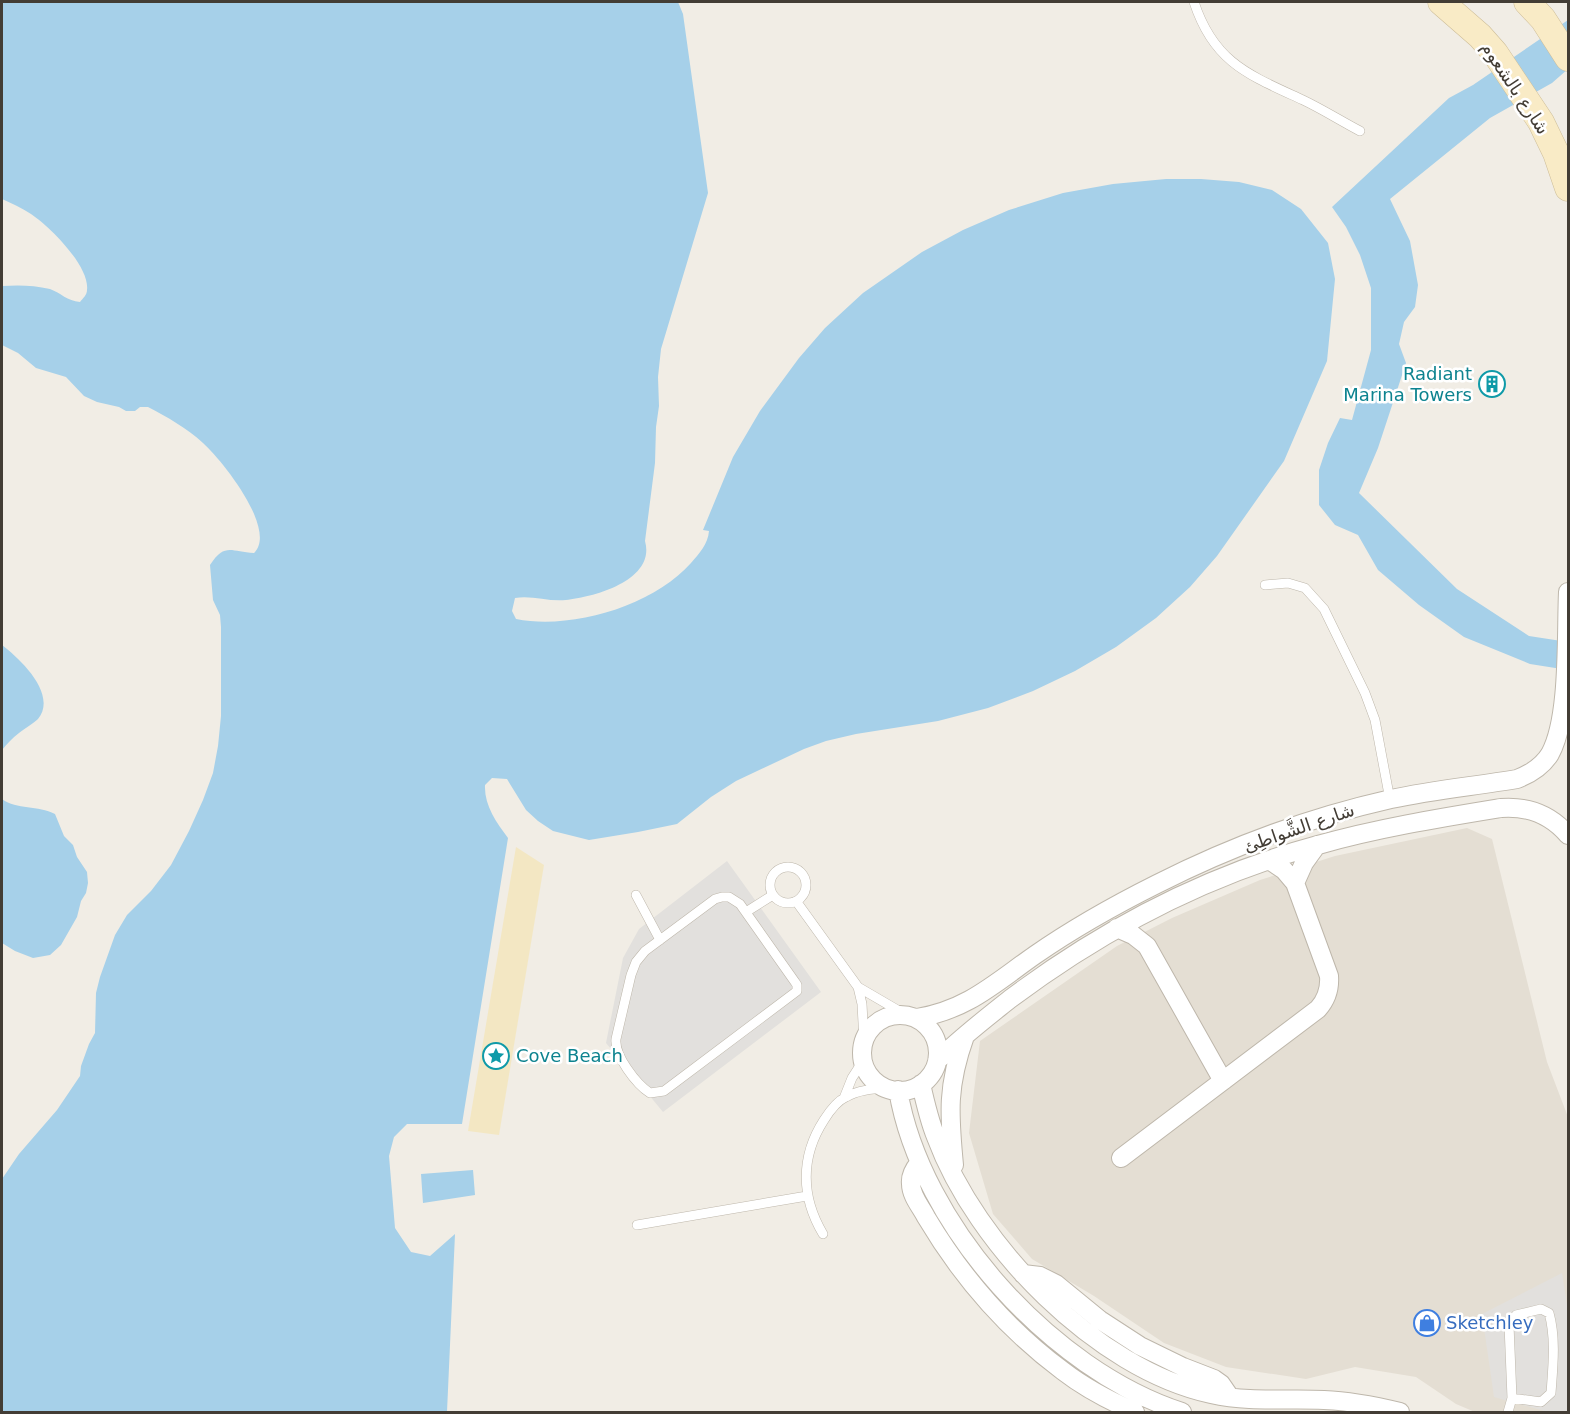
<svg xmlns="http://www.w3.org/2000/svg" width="1570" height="1414" font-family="'DejaVu Sans','Noto Sans Arabic',sans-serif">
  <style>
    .residential { fill: #e4ded3 }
    .sand { fill: #f3e7c3 }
    .parking { fill: #e2e0dd }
    .water { fill: #a6d0e9 }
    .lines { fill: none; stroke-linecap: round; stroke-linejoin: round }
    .service-casing { stroke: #beb7ab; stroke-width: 10 }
    .minor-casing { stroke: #beb7ab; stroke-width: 20 }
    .secondary-casing { stroke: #cdbd98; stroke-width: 27 }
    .service { stroke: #fff; stroke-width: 9 }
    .minor { stroke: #fff; stroke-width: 18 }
    .secondary { stroke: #f9ebc6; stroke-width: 26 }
    .labels { text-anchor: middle; stroke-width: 5; stroke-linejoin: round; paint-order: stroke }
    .street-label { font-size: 18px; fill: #433d35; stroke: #fff }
    .culture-label { font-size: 18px; fill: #0d838f; stroke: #fff; text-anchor: end }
    .shop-label { font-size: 18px; fill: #366cbe; stroke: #fff; text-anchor: start }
  </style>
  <rect width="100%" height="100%" fill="#f1ede5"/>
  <path class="residential" d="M1467,828L1492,839L1547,1062L1568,1117V1412H1475L1456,1404L1416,1377L1355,1367L1306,1379L1226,1367L1164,1343L1094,1296L1032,1259L993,1214L969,1133L980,1041L1117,946L1172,918L1260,880L1335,856Z"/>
  <path class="sand" d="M516,847L544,865L499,1135L468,1131Z"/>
  <path class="parking" d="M727,861L821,992L663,1112L606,1043L623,958L639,929Z
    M1562,1273L1568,1311V1412H1548L1494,1397L1482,1314Z"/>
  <path class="water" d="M2,2H678L683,14L708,193L661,349L658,377L659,406L656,427L655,463L645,541C656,580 595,597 566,600C549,602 532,595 515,598L512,611L516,619C572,630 653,606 691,563C699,554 708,544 709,531L703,530L733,457L760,411L799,358L825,328L863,293L922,252L963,230L1009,210L1063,193L1113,184L1166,179H1201L1239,182L1272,190L1301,209L1328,243L1335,279L1327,361L1284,461L1217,556L1190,587L1156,618L1116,647L1075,671L1033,691L988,708L938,721L856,734L826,741L804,749L736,781L711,797L677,824L638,832L589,840L553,831L538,821L526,810L507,779L492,778L485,785C484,805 496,822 508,838L462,1124H407L394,1137L389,1156L395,1228L411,1252L430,1256L455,1234L447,1412H2V1179L19,1154L57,1110L80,1076L81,1066L89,1044L95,1033L96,993L100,977L115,935L127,915L151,891L171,865L189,831L203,800L213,773L218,746L221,716V627L220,615L213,600L210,565C225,542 231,552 254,553C278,530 222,460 203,443C187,428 167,417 148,407H140L135,411H126L119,407L97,402L84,396L66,377L36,368L18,353L2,345V286C17,285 34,285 50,289C61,293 67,301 80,302C83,298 87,295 87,290C90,266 49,226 31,214C22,208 11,203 2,199Z
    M1568,20V69L1552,83L1490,118L1390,199L1410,241L1418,285L1415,307L1404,322L1399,344L1406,363L1378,448L1359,493L1457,589L1529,636L1568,642V670L1530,664L1464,637L1419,605L1378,570L1358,535L1335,525L1319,505V470L1328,443L1340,418L1352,420L1371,350V288L1360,255L1346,227L1332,207L1449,98L1473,85Z
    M2,645C20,659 58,694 38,719C33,724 25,728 19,733C12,738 7,744 2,750Z
    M2,799C17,810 38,805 55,814L64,836L73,845L77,857L87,872L88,883L86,893L81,901L77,917L61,945L50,955L33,958L15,951L2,943Z
    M473,1170L475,1195L423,1203L421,1174Z"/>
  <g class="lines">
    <defs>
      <path id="service" d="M1194,2C1214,63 1249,75 1303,100C1322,109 1341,121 1360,131
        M1265,585L1288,583L1305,588L1324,609L1365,693L1375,720L1390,800
        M770 885a18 18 0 1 1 36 0a18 18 0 1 1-36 0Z
        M636,895L660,940
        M722,897H729L740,904L795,982L797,985V991L664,1091L650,1093C636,1084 614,1055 616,1039L631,975L636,962L645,951L715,899Z
        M796,901L858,987L906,1015
        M746,912L773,895
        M858,987L862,1004L864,1042
        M844,1098L852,1078L863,1061
        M637,1225L807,1196
        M823,1234C801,1197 800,1157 824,1120C829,1112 837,1101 846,1097C858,1090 873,1089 886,1088
        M1508,1412L1512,1398L1509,1325L1516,1315L1541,1309L1549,1313C1556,1338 1553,1366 1551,1393L1541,1402L1512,1398"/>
      <path id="minor" d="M1295,883L1304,863L1317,845
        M1117,928L1133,935L1147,946L1223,1081
        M862 1053a38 38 0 1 1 76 0a38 38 0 1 1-76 0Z
        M917,1018C967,1010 995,983 1035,955C1074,928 1115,905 1157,884C1230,847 1311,817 1391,799C1433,790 1475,786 1517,779C1530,774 1542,767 1550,754C1570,718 1566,635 1568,592
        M937,1061C960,1038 985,1019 1010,999C1102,930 1207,875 1318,845C1378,828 1440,818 1501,808C1528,806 1551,815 1568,835
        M921,1084C925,1102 929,1120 936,1137C976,1245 1096,1369 1211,1394C1252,1403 1284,1398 1324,1400C1350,1401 1375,1406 1400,1412
        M898,1090C921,1226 1052,1370 1182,1412
        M1121,1158L1318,1009C1327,999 1330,989 1329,976L1295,883L1284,870L1269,860
        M919,1163C914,1169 910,1176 911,1184C911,1196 921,1207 926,1217C961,1276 1008,1330 1063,1371C1085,1388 1110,1401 1135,1412
        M954,1165C949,1113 947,1086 965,1036
        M1023,1274L1040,1276L1056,1284L1100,1320L1140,1346L1183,1367L1214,1379L1221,1384L1230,1397"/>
      <path id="secondary" d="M1441,2L1480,36L1495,53L1541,122L1556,153L1568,188
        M1527,2L1543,19L1568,58"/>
    </defs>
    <use href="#service" class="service-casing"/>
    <use href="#minor" class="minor-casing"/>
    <use href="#secondary" class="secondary-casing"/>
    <use href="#service" class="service"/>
    <use href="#minor" class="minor"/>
    <use href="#secondary" class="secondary"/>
  </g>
  <defs>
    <symbol id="building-ring" viewBox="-11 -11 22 22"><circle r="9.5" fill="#fff" stroke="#0f9aa8" stroke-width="1.5"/><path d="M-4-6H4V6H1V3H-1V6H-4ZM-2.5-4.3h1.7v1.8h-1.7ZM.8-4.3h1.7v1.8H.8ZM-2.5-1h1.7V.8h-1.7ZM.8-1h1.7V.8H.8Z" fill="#0f9aa8"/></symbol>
    <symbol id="sight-ring" viewBox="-11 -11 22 22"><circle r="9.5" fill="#fff" stroke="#0f9aa8" stroke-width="1.5"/><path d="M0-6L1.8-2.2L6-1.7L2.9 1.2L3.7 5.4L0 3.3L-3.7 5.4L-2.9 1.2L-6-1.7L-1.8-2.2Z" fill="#0f9aa8"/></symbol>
    <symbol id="shop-ring" viewBox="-11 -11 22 22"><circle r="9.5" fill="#fff" stroke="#3f7fe0" stroke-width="1.5"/><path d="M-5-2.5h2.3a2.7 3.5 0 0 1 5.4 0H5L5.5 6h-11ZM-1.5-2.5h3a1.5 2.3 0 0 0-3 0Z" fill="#3f7fe0"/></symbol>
  </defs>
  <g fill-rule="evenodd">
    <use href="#building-ring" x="1477" y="369" width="30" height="30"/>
    <use href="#sight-ring" x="481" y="1041" width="30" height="30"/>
    <use href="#shop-ring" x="1412" y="1308" width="30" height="30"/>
  </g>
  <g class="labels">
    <g class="street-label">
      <text transform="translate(1515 88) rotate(56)" y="6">شارع بالشعوم</text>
      <text transform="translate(1299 828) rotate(-19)" y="6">شارع الشَّواطِئ</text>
    </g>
    <g class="culture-label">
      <text x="1472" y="380">Radiant<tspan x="1472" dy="21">Marina Towers</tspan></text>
      <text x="516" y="1062" text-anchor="start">Cove Beach</text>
    </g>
    <g class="shop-label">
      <text x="1446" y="1329">Sketchley</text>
    </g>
  </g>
  <rect width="1570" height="1414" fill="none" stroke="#433d35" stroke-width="6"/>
</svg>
